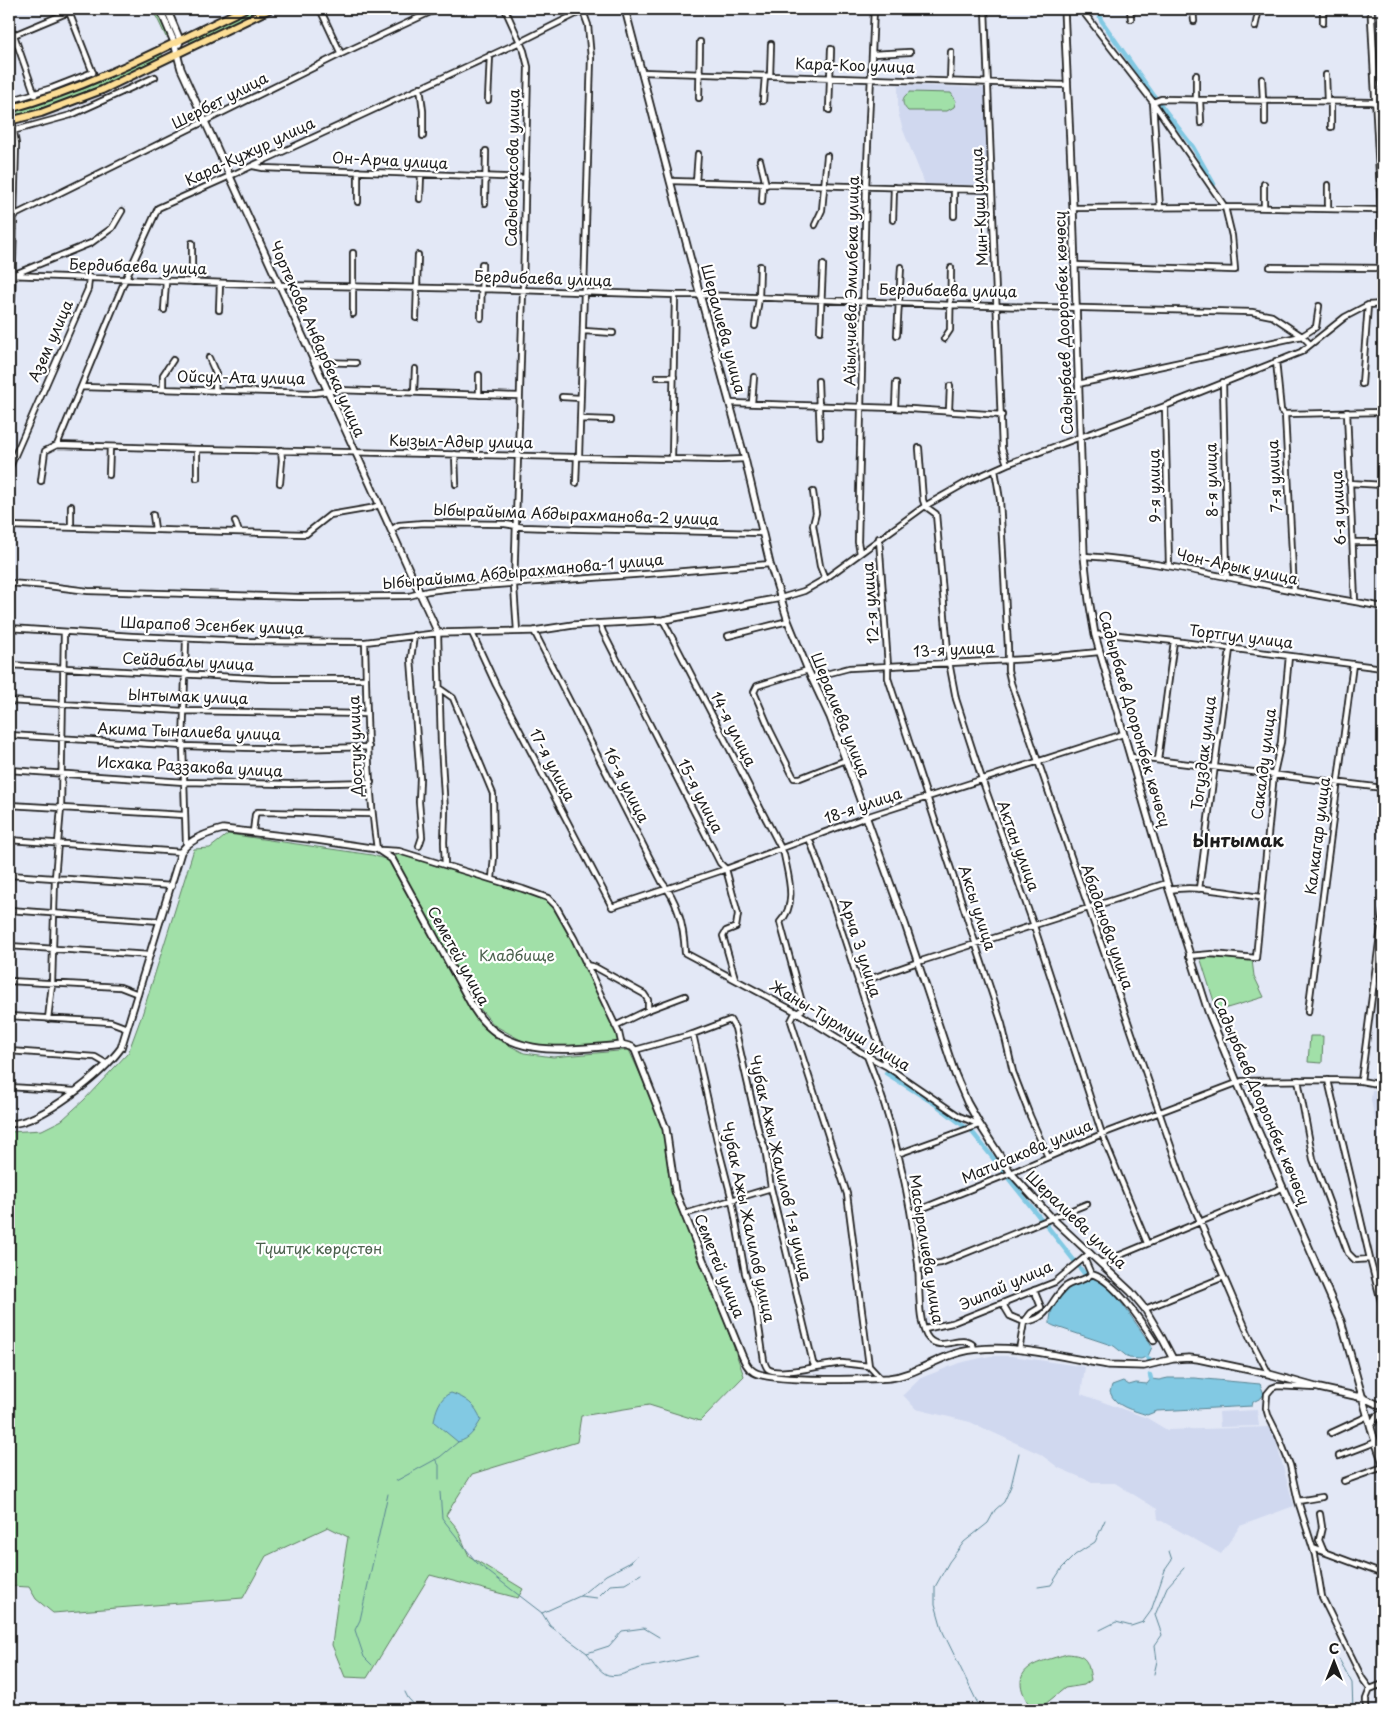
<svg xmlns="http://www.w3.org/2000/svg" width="1392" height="1719" font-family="'Playpen Sans',sans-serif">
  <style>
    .built { fill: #d0d8ef }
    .green { fill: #a1e0a8; stroke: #5e7e62 }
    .water { fill: #82c9e3; stroke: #598493 }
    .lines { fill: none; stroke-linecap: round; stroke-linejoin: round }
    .stream { stroke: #598493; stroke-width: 1 }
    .canal { stroke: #82c9e3; stroke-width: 4.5 }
    .street-casing { stroke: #1c1c1c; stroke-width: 8 }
    .secondary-casing { stroke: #1c1c1c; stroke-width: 9 }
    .primary-casing { stroke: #1c1c1c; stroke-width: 10 }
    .street { stroke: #fff; stroke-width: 4.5 }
    .secondary { stroke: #fff; stroke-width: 5.5 }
    .primary { stroke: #fdde96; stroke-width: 6 }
    .labels { text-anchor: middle; stroke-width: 4.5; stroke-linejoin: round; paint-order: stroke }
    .street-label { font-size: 15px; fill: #1c1c1c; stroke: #fff }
    .park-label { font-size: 15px; fill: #4b614d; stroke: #fff }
    .quarter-label { font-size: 18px; font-weight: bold; fill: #1c1c1c; stroke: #fff }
  </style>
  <rect width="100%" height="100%" fill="#e3e8f6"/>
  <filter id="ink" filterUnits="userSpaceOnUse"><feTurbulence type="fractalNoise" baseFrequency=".02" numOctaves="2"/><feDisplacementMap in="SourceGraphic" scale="10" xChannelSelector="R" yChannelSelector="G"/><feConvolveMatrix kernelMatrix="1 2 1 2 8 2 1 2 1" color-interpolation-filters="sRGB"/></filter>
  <g filter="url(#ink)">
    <path class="built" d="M898,85L985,88L989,185L925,184L903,130L898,112Z
      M1372,1090L1383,1092V1160L1371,1100Z
      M990,1356H1012L1085,1367L1081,1394L1147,1418L1167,1430L1272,1427L1294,1506L1240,1526L1221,1554L1158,1519L1157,1509L1115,1483H1094L1059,1468L1040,1454L970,1422L916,1409L903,1395L921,1378L959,1363Z
      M1257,1410L1259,1426L1220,1427L1219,1412Z"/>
    <path class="green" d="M150,9H156L169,36L166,37L157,18Z
      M251,9H262L190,43L188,39Z
      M161,52L163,56C124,75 85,95 43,108C35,110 25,115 17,113L18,110L86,88Z
      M910,92L951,93L956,101L954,107L947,111H908C901,104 901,97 910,92Z
      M228,834L372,855L388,860L473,1014L495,1038L524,1053L553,1057L629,1050L671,1141L677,1197L711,1283L744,1376L700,1421L649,1405L581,1416L577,1442L472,1474L446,1515L457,1528L469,1556L523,1589L518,1598L430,1575L367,1678L345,1677L332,1645L337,1605L348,1537L328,1527L266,1556L243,1598L53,1613L36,1599L29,1587L9,1586V1132L42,1130L62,1120L84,1100L128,1053L142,1015L194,849L210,848Z
      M401,853L546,897L564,913L619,1031L621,1042L550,1048L526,1043L494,1025L476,1004L402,871L395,856Z
      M1200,957L1252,960L1254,976L1264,997L1217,1011Z
      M1310,1036H1323L1322,1063L1308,1062Z
      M1067,1654C1087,1655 1088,1661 1091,1680L1084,1685L1065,1688L1044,1705L1030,1706C1005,1667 1037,1663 1067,1654Z"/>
    <path class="water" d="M1093,1277C1112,1283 1135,1324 1148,1340L1152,1347L1148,1356L1141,1359L1129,1358L1114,1346L1054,1326L1050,1324C1049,1311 1058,1292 1070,1285C1077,1281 1086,1281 1093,1277Z
      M1168,1378H1194L1260,1384L1264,1394L1261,1398L1253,1402L1252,1406L1157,1411L1147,1415C1133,1410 1115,1407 1110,1392L1112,1385L1123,1381L1129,1385L1136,1383L1147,1384L1151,1379L1159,1380Z
      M451,1393C466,1398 476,1405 481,1420C475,1430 470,1439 458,1442L434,1422C435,1412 440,1396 451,1393Z"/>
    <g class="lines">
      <path class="stream" d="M435,1459L439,1465V1479
        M396,1481L440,1457L458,1442
        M440,1492L442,1518L477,1563L542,1613L550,1626L587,1653L609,1646L622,1631L644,1628L659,1637
        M1038,1587L1051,1585L1062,1568L1075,1555L1095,1542L1105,1520
        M580,1596L597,1598L610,1585L625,1584L641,1574
        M542,1613L580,1596L606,1575L631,1562L636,1556
        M1100,1630L1116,1622L1131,1626L1143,1622L1151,1611L1165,1570L1172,1560L1169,1551
        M587,1653C593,1660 599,1672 608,1675C620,1678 634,1669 645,1667C663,1664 680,1660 698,1656
        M1339,1659L1352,1683L1353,1710
        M372,1665L364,1657L355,1630L360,1620L388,1494
        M1154,1674L1157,1661L1155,1645L1162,1635L1155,1615L1167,1587L1184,1568
        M405,1692L408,1698L419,1710
        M981,1710L943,1632L935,1604V1587L949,1562L964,1542L988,1523L995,1510L1004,1502L1011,1486L1019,1453"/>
      <path class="canal" d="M1097,9L1101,20L1157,100
        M1161,105L1193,147L1214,184
        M886,1073L935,1104L965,1127
        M973,1133L1005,1173
        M1009,1179L1041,1219
        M1047,1226L1087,1277
        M1143,1352L1150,1361
        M1150,1375L1151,1379"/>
      <defs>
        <path id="street" d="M320,9L341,54
          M505,9L524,51L528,67L523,290L514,587L517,631
          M985,9L1002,449L1007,464
          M1130,9L1131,19
          M1193,9L1194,21
          M69,12L93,73
          M1323,23V9
          M1255,27L1259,9
          M14,35L35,95
          M9,37L76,9
          M872,54L910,52
          M641,72L1067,85
          M1196,75V100
          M1326,75L1327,101
          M770,76L771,44
          M1262,79L1263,100
          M950,81L951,52
          M420,87L423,111V136
          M699,98L700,42
          M488,100L490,55
          M1200,100L1201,123
          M9,101L52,88L93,72
          M763,101L765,76
          M1331,101V127
          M829,110L831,49
          M1265,123V100
          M9,132L71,115L155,77
          M760,160L766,185
          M253,166L263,168L526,178
          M358,171V202
          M670,181L991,190
          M696,182L698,154
          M420,199L421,175
          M762,202L763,184
          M485,203L486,151
          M1264,207V184
          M1073,208L1225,207L1377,210L1383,208
          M1160,208L1153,102L1161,99L1371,102L1383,104
          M1328,209V185
          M13,216L341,54L437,9
          M954,216V189
          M893,220L894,187
          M815,225L822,210L827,156
          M192,243V282
          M1075,265L1235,270L1232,236L1225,207L1153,102L1081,9
          M1270,267L1383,268
          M15,274L91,243L112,228L122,211
          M9,275L279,285L483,289L675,295H700L951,305L1252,312L1272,316L1302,336L1310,344
          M164,310L166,282
          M219,310L220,283
          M353,314V253
          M9,316L12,299L16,144L10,109
          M416,318L418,255
          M481,318L482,264
          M755,326L759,298L760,266
          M584,331L613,333
          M820,331L823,265
          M897,335L901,267
          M944,339L950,330L951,268
          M209,358L216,374L215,391
          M1276,361L1281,411L1285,414L1294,591
          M314,362L356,363
          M479,375V395
          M657,377H674
          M818,381L820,436
          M1223,382L1227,577
          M1078,384L1302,336L1316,327L1319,306
          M1362,384L1368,305
          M81,387L314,393L338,390L519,396
          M163,389V375L173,360
          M414,392L415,369
          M562,397L580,398
          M730,403L895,408L1002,415
          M752,403L754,377
          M1165,406L1169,565
          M895,408L896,383
          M949,410L950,386
          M1347,412L1355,602
          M1285,414L1383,412
          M580,419L611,420
          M57,445L125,280L158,208L230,176L520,42L586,9
          M57,445L197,449L720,460L745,459
          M919,448L923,500L925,506L936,514L949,662L956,699L982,779L1034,926L1102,1134L1147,1243
          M197,449V478
          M455,454L456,484
          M579,456L591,58L588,25L583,11
          M672,458L675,295
          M9,469L88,289L89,277
          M995,470L1000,500L1008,648V670L1011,683L1184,1184L1250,1338L1269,1374
          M109,475L110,447
          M41,481L45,451L57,445
          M280,483L282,460L281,450
          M576,483L577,456
          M1349,483L1383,485
          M813,492L816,513L813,525L820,566L825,579
          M153,515L155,529
          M235,521L239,532
          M9,526L306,534L330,515L371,508L379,505
          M71,527V506
          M391,530L399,525L424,523L505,524L523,527L582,529L762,533
          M879,538L888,666V678L1002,1024L1013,1072L1030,1116L1048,1157
          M1353,542H1383
          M860,553L858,542L866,187L874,9
          M1084,556C1149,560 1212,574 1275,587C1311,595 1347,600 1383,607
          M9,583L48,586L88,591L300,597L409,596L428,591L453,588L673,572L770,564
          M781,598L804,591L825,579L925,506L969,481L1007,464L1165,406L1301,352L1345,317L1368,305L1383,304
          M663,620L784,854C788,876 798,904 780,922L803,1006L802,1010L794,1015L791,1021L847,1194L869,1366L881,1379
          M600,624L603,632L720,863L726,869L738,914L736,927L726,931L723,936L735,978
          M9,628L132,636L245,641L365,642L438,633L441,744L445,811L444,842L445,865
          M534,631L662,882C678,901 684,929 685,953L798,1013L867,1056L886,1066L959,1116L980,1125
          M472,633L496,685L612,907L726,869L866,817L1123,734
          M414,635L411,659L420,778L419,802L422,837L419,846
          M1095,635L1109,634L1174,641L1383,668
          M728,636L788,621
          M365,642C367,711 367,781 377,849
          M9,665L273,679H366
          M808,670L757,686L754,692L770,730L794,778H800L846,760
          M811,678L849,668L1028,659L1099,652
          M439,688L453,698L493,794L494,856L492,879
          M9,701L184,711L367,714
          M9,735L183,746L288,749L369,747
          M1131,757L1383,788
          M1158,760L1174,641
          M9,770L184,782L290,784L371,782
          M9,805L184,815
          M253,832L255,815L257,812L372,814
          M809,838L828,889L886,1066
          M9,840L181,852
          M186,844L183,746L186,639
          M381,850L399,851L523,889L548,898L556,906L574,938L619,1033L621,1042
          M9,875L172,886
          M1199,889L1230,649
          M1169,890C1196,884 1234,894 1261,897
          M9,910L160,921
          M9,946L150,955
          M1189,956L1212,954L1256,958L1274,773L1281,742L1289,656
          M586,965L595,967L644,994L648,1000V1010
          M9,981L120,987L138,994
          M858,983L918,962L1167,883
          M1308,1012L1353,664
          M9,1016L111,1022L127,1028
          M48,1019L52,984L55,878L61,808L64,632
          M615,1026L648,1010L685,996
          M693,1034L719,1150L732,1200L745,1273L756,1307L764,1361C765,1364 766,1367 768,1369C776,1375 806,1369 816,1367
          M635,1050L693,1034L730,1020L735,1028L759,1133L765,1148L771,1188L813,1363L816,1367L842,1363L869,1366
          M9,1051L95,1057L107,1064
          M867,1056C893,1120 910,1196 918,1264C920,1282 917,1327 929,1339C942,1352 961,1334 973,1345L974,1349
          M1298,1080L1313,1159L1348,1253L1355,1260L1370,1259
          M1328,1080L1370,1259L1383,1309
          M1361,1081L1383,912
          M9,1087L75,1091
          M898,1154L979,1125
          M911,1213L1011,1173L1102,1134L1242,1081L1328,1080L1361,1081L1383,1085
          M685,1214L771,1188
          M1084,1258L1091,1274C1113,1279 1142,1322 1154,1341
          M1101,1263L1282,1188
          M918,1266L941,1263L1087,1204
          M1006,1302L1004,1306L1010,1316L1024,1322L1031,1313L1041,1307L1034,1290
          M1145,1309L1224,1277
          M925,1329L952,1323L1055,1282L1090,1253
          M1019,1350L1024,1322C1050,1319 1049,1302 1064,1288C1072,1280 1085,1282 1091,1274
          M1316,1388L1277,1386L1272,1388L1267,1394L1266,1408L1268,1415L1278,1435L1290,1465L1298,1501L1315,1555L1322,1597L1362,1678L1370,1689
          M1331,1433L1368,1416
          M1339,1456L1376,1442
          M1344,1481L1383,1467
          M1298,1501L1322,1497
          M1320,1514L1322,1527L1319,1540L1324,1552
          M1313,1548L1383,1574
          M1366,1710V1699L1370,1689L1383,1684"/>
        <path id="secondary" d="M160,9L174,42L181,69L438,633L534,631L573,625L663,620L781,598
          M167,9L180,40L179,44
          M625,9L700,295L745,459L770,564L788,621L808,670L830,717L905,924L955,1074L967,1102L980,1125L1011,1173L1052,1218L1131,1292L1145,1309L1161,1336L1173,1359
          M1064,9L1073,208L1084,556L1089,600L1095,635L1167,883L1208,1011L1237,1082L1341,1321L1373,1435L1383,1463
          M1371,9L1383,241
          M9,1124C42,1123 102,1074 121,1048L181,852C189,839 208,833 223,829L317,840L377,849L392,859L474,1009C507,1062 572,1049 625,1045L632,1047L635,1050L666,1129L675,1191L741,1353C744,1360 747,1368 754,1372C773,1383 863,1379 889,1378C915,1375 936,1358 961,1352C1005,1341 1063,1357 1108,1365L1144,1366L1173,1359L1189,1358L1198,1359L1269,1374L1319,1388L1364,1398L1383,1407
          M1371,1426L1376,1417L1383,1413"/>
        <path id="primary" d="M9,109C92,87 167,46 244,9
          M9,121L41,113L102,90L270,9"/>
      </defs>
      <use href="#street" class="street-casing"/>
      <use href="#secondary" class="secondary-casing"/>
      <use href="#primary" class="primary-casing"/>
      <use href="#street" class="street"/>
      <use href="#secondary" class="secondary"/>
      <use href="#primary" class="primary"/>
    </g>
  </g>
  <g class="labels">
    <g class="street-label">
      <text transform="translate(855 66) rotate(2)" y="5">Кара-Коо улица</text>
      <text transform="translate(220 101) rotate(-27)" y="5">Шербет улица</text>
      <text transform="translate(250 152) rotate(-25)" y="5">Кара-Кужур улица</text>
      <text transform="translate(390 161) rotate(3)" y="5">Он-Арча улица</text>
      <text transform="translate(513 168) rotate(-89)" y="5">Садыбакасова улица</text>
      <text transform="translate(980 207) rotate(-93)" y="5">Мин-Куш улица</text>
      <text transform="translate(138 267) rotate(2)" y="5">Бердибаева улица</text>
      <text transform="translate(543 279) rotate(2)" y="5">Бердибаева улица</text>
      <text transform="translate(852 281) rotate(-89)" y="5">Айылчиева Эмилбека улица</text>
      <text transform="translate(948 291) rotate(1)" y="5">Бердибаева улица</text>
      <text transform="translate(1064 323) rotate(-92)" y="5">Садырбаев Дооронбек көчөсү</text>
      <text transform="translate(723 329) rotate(75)" y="5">Шералиева улица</text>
      <text transform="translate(317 339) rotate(66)" y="5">Чортекова Анварбека улица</text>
      <text transform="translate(51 341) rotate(-66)" y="5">Азем улица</text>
      <text transform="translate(241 378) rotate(1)" y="5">Ойсул-Ата улица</text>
      <text transform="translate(461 442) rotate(1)" y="5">Кызыл-Адыр улица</text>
      <text transform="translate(1275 476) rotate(-93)" y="5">7-я улица</text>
      <text transform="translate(1212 480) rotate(-91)" y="5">8-я улица</text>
      <text transform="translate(1155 486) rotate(-91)" y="5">9-я улица</text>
      <text transform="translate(1339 508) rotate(-93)" y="5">6-я улица</text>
      <text transform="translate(576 515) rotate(2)" y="5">Ыбырайыма Абдырахманова-2 улица</text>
      <text transform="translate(1237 567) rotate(12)" y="5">Чон-Арык улица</text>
      <text transform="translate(523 572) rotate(-5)" y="5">Ыбырайыма Абдырахманова-1 улица</text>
      <text transform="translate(871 603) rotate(-94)" y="5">12-я улица</text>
      <text transform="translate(212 626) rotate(2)" y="5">Шарапов Эсенбек улица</text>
      <text transform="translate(1241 637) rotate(7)" y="5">Тортгул улица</text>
      <text transform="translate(954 650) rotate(-3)" y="5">13-я улица</text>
      <text transform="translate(188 662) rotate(3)" y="5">Сейдибалы улица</text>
      <text transform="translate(188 697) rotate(2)" y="5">Ынтымак улица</text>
      <text transform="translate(840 715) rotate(68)" y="5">Шералиева улица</text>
      <text transform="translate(1134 719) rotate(74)" y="5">Садырбаев Дооронбек көчөсү</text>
      <text transform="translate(733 729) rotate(63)" y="5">14-я улица</text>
      <text transform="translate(189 732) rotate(2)" y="5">Акима Тыналиева улица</text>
      <text transform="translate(356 746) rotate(-92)" y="5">Достук улица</text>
      <text transform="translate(1204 753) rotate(-83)" y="5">Тогуздак улица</text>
      <text transform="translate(1264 764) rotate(-83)" y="5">Сакалду улица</text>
      <text transform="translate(552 765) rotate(62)" y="5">17-я улица</text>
      <text transform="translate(190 767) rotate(3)" y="5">Исхака Раззакова улица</text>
      <text transform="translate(626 785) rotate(63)" y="5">16-я улица</text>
      <text transform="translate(700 796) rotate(63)" y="5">15-я улица</text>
      <text transform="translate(863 806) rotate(-19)" y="5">18-я улица</text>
      <text transform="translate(1318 836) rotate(-83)" y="5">Калкагар улица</text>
      <text transform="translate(1018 846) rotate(70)" y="5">Актан улица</text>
      <text transform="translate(977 908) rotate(72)" y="5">Аксы улица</text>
      <text transform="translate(1107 927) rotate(71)" y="5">Абаданова улица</text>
      <text transform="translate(860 948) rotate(72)" y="5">Арча 3 улица</text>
      <text transform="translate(458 956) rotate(61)" y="5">Семетей улица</text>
      <text transform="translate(840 1026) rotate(31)" y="5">Жаны-Турмуш улица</text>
      <text transform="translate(1261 1101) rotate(67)" y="5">Садырбаев Дооронбек көчөсү</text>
      <text transform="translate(1027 1152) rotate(-23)" y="5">Матисакова улица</text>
      <text transform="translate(780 1168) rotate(77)" y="5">Чубак Ажы Жалилов 1-я улица</text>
      <text transform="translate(1076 1220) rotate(44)" y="5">Шералиева улица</text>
      <text transform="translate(748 1222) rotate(78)" y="5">Чубак Ажы Жалилов улица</text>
      <text transform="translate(926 1249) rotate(81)" y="5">Масыралиева улица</text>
      <text transform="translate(719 1266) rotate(68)" y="5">Семетей улица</text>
      <text transform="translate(1006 1286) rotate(-24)" y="5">Эшпай улица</text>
    </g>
    <g class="park-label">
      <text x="517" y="961">Кладбище</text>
      <text x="319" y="1254">Түштүк көрүстөн</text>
    </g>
    <g class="quarter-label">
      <text x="1238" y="847">Ынтымак</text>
    </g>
  </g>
  <rect width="1392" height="1719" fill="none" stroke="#fff" stroke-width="30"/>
  <rect x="15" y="15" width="1362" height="1689" fill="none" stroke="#1c1c1c" stroke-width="2" filter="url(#ink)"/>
  <g transform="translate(1334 1662)" stroke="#ffffff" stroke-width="4" paint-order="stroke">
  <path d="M0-4L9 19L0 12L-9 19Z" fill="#1c1c1c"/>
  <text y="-8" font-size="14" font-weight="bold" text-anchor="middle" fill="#1c1c1c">С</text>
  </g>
</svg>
